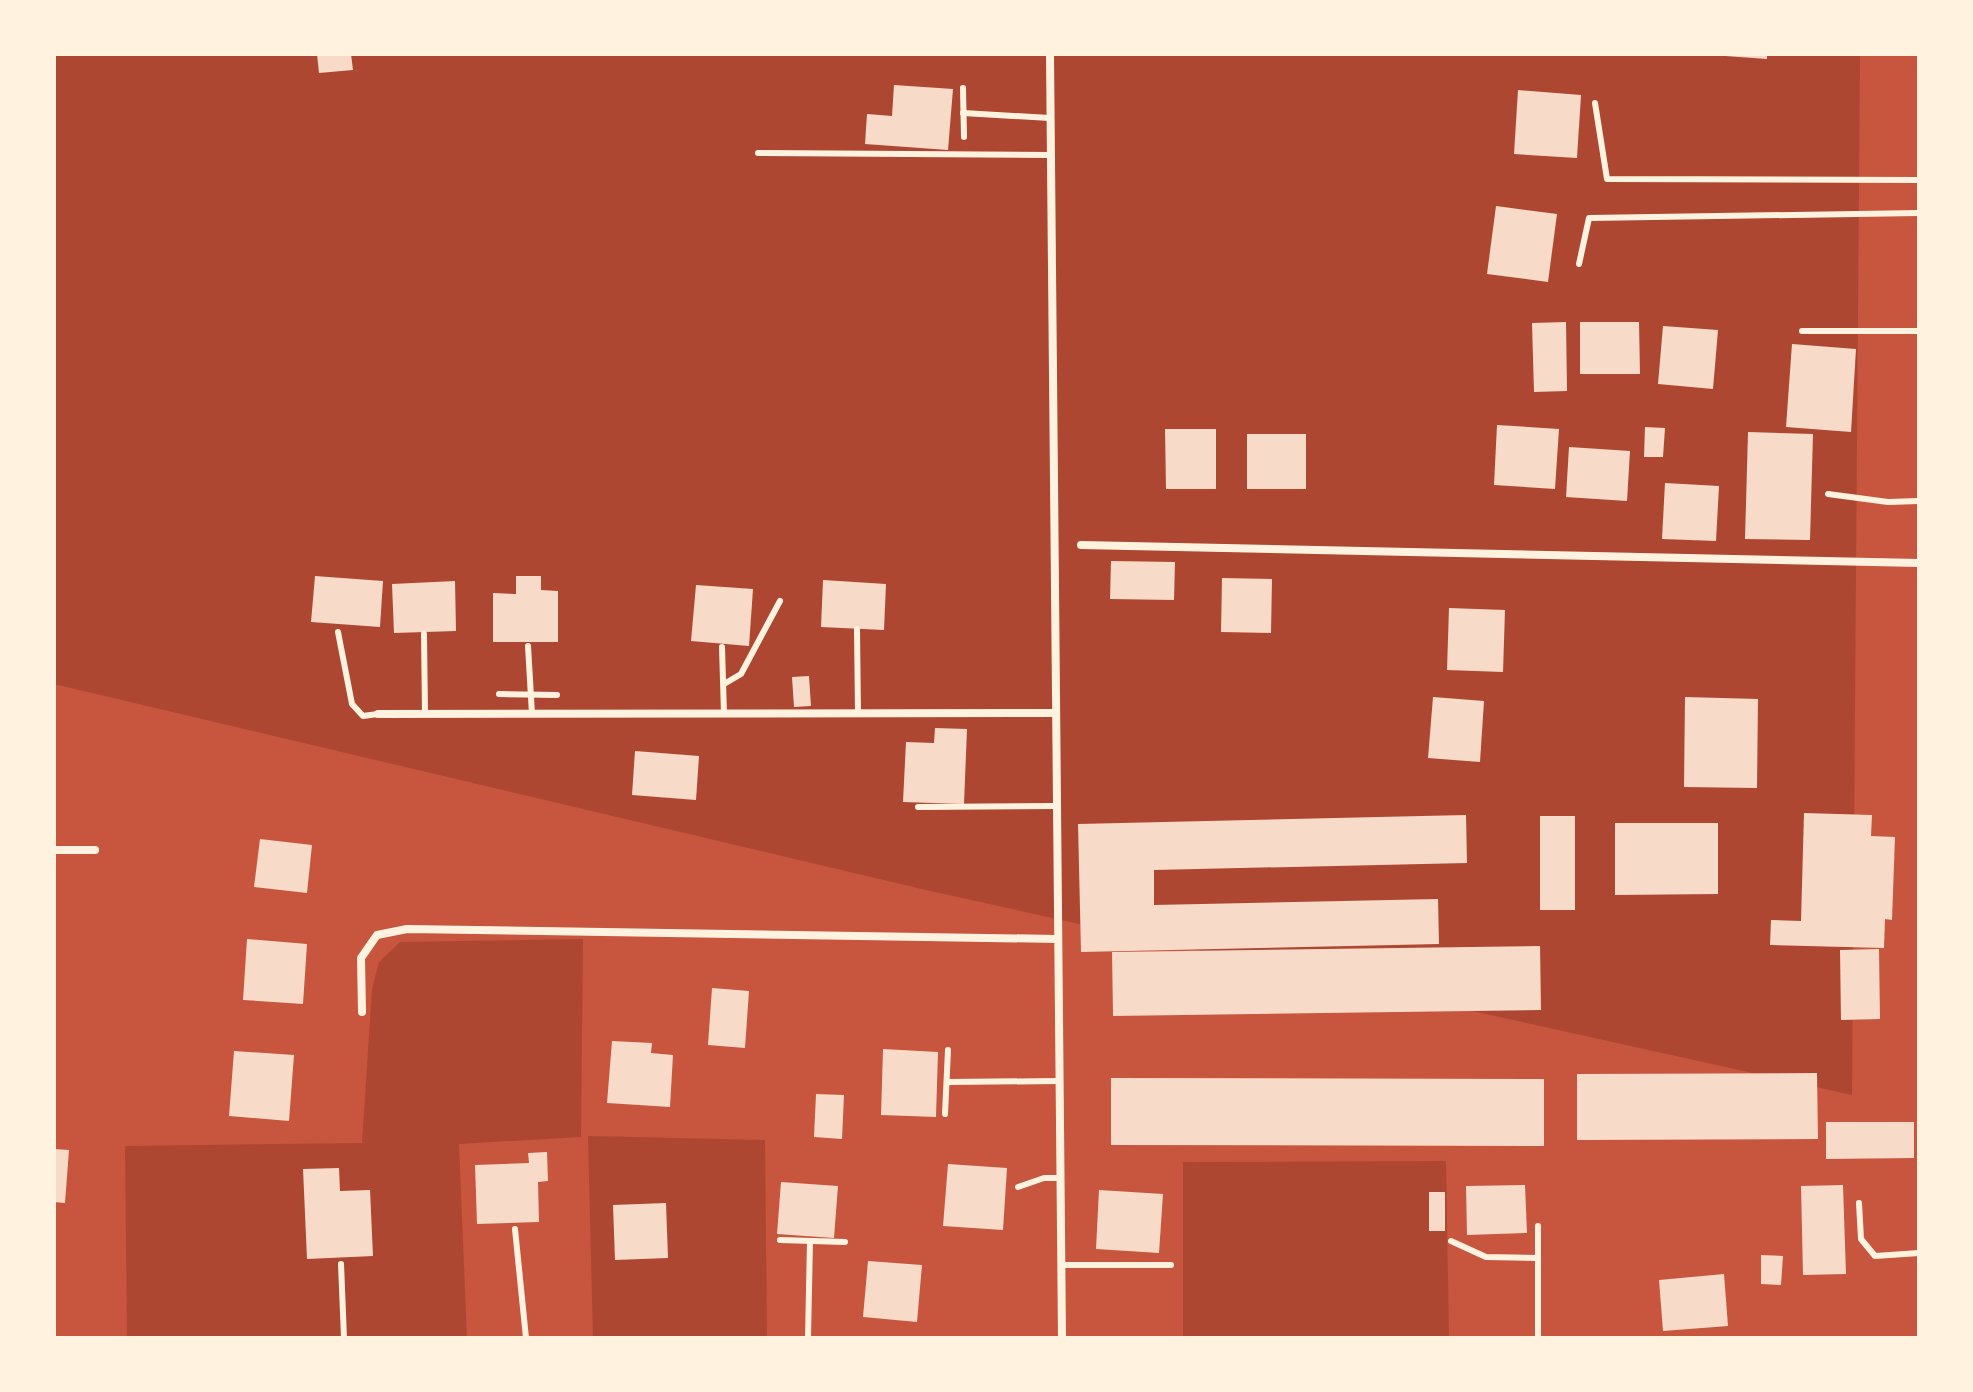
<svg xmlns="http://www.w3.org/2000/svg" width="1973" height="1392" viewBox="0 0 1973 1392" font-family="Ubuntu,sans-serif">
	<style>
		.green { fill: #ae4732 }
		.building { fill: #f7dbc8 }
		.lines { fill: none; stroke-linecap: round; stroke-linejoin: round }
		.service { stroke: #fff3e0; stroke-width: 6 }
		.minor { stroke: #fff3e0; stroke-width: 8 }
	</style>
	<rect width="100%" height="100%" fill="#c8553d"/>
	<g class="green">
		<path d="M54,54H1860L1852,1095L926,890L54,684Z"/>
		<path d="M583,939L581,1137L459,1144L467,1338H127L125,1146L362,1143L372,989L379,962L400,942Z"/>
		<path d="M588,1136L765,1140L767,1338H593Z"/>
		<path d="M1446,1161L1449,1338H1183V1162Z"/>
	</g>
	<g class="building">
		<path d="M317,54H351L353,70L319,73Z"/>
		<path d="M1698,54H1767V59Z"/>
		<path d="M894,85L953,89L948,150L865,144L867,114L892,116Z"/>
		<path d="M1518,90L1581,95L1577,158L1514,154Z"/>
		<path d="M1496,206L1557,214L1548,282L1487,274Z"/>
		<path d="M1566,322L1567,391L1534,392L1532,323Z"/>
		<path d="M1580,322H1639L1640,374H1580Z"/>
		<path d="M1663,326L1718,330L1713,389L1658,384Z"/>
		<path d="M1792,344L1856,349L1851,432L1786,427Z"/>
		<path d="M1497,425L1559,429L1555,489L1494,485Z"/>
		<path d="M1645,427L1665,428L1663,457H1644Z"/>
		<path d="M1165,429H1216V489H1166Z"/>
		<path d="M1748,432L1813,434L1810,540L1745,539Z"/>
		<rect x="1247" y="434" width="59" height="55"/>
		<path d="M1569,447L1630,451L1627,501L1566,497Z"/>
		<path d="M1665,483L1719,486L1716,541L1662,539Z"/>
		<path d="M1111,561L1175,562L1174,600L1110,599Z"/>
		<path d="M315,576L383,581L380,627L311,622Z"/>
		<path d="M516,576H541V590L558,591V642H493V593L516,594Z"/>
		<path d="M1222,578L1272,579L1271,633L1221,632Z"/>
		<path d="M823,580L886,584L884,630L821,627Z"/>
		<path d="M455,581L456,631L394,633L392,584Z"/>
		<path d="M696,585L753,589L749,646L691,641Z"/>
		<path d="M1449,608L1505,610L1503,672L1447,670Z"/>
		<path d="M809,676L811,706L794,707L792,677Z"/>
		<path d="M1433,697L1484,701L1480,762L1428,758Z"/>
		<path d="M1685,697L1758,699L1757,788L1684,787Z"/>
		<path d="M935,728L967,729L964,804L903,802L906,742L934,743Z"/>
		<path d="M635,751L699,756L696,800L632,795Z"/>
		<path d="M1804,813L1872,815L1871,836L1895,837L1892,920L1885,919L1884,948L1770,945L1771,920L1801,921Z"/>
		<path d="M1466,815L1467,863L1154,870V905L1438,899L1439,944L1081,952L1078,824Z"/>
		<rect x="1540" y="816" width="35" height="94"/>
		<path d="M1615,823H1718V894L1615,895Z"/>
		<path d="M260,839L312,845L307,893L254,887Z"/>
		<path d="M247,939L307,944L303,1004L243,1000Z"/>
		<path d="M1540,946L1541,1010L1113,1016L1112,952Z"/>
		<path d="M1879,949L1880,1019L1841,1020L1840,950Z"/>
		<path d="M712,988L749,991L745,1048L708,1045Z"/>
		<path d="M612,1041L652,1043L651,1053L673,1055L670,1107L607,1103Z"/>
		<path d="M883,1049L938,1052L936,1117L881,1115Z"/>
		<path d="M234,1051L294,1055L289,1121L229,1116Z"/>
		<path d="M1817,1073L1818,1139L1577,1140V1074Z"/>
		<path d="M1111,1078L1544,1079V1146L1111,1145Z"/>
		<path d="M816,1094L844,1095L842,1139L814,1137Z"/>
		<path d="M1826,1122H1914V1158L1826,1159Z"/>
		<path d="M54,1149L69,1150L65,1203L54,1202Z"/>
		<path d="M547,1152L548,1181L538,1182L539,1222L477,1224L475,1165L529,1163L528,1153Z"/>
		<path d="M948,1164L1007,1168L1003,1230L943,1226Z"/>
		<path d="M339,1168L340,1191L370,1190L373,1256L307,1259L303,1169Z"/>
		<path d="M781,1182L838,1186L834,1238L777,1234Z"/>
		<path d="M1525,1185L1527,1233L1467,1235L1466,1186Z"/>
		<path d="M1843,1185L1846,1274L1803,1275L1801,1186Z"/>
		<path d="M1099,1190L1163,1194L1159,1253L1096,1249Z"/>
		<rect x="1429" y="1192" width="16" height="39"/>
		<path d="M666,1203L668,1258L615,1260L613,1205Z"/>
		<path d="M1761,1255L1783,1256L1781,1285L1761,1284Z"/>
		<path d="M868,1261L922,1265L917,1322L863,1317Z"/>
		<path d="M1724,1274L1728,1326L1663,1331L1659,1280Z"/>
	</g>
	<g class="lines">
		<g class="service">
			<path d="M963,88L964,137"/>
			<path d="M1595,103L1607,179L1919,180"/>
			<path d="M963,113L1050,118"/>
			<path d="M758,153L1051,155"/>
			<path d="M1579,264L1589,218L1919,213"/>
			<path d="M1802,331H1919"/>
			<path d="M1828,494L1888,502L1919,501"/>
			<path d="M857,629L858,713"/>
			<path d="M338,632L352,704L363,716L378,714"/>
			<path d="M424,634L425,714"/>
			<path d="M528,646L532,714"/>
			<path d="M722,647L724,714"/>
			<path d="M724,684L741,674L780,601"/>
			<path d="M499,694L557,695"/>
			<path d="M918,807L1057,806"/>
			<path d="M947,1082L1060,1081"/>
			<path d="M945,1114L948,1050"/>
			<path d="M1018,1187L1044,1178H1061"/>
			<path d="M1859,1203L1861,1239L1875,1256L1919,1253"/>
			<path d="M515,1229L526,1338"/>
			<path d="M780,1240L845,1242"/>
			<path d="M1451,1241L1486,1257L1538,1258V1338"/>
			<path d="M1538,1258V1226"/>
			<path d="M341,1264L344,1338"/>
			<path d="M1061,1265H1171"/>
			<path d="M808,1338L810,1241"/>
		</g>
		<g class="minor">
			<path d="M1050,54L1062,1338"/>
			<path d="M1081,545L1919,563"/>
			<path d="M378,714L1056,713"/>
			<path d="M54,850H95"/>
			<path d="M362,1012L361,958L377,935L407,929L1058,939"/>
		</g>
	</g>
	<rect width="1973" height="1392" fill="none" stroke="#fff3e0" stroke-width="112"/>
</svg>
